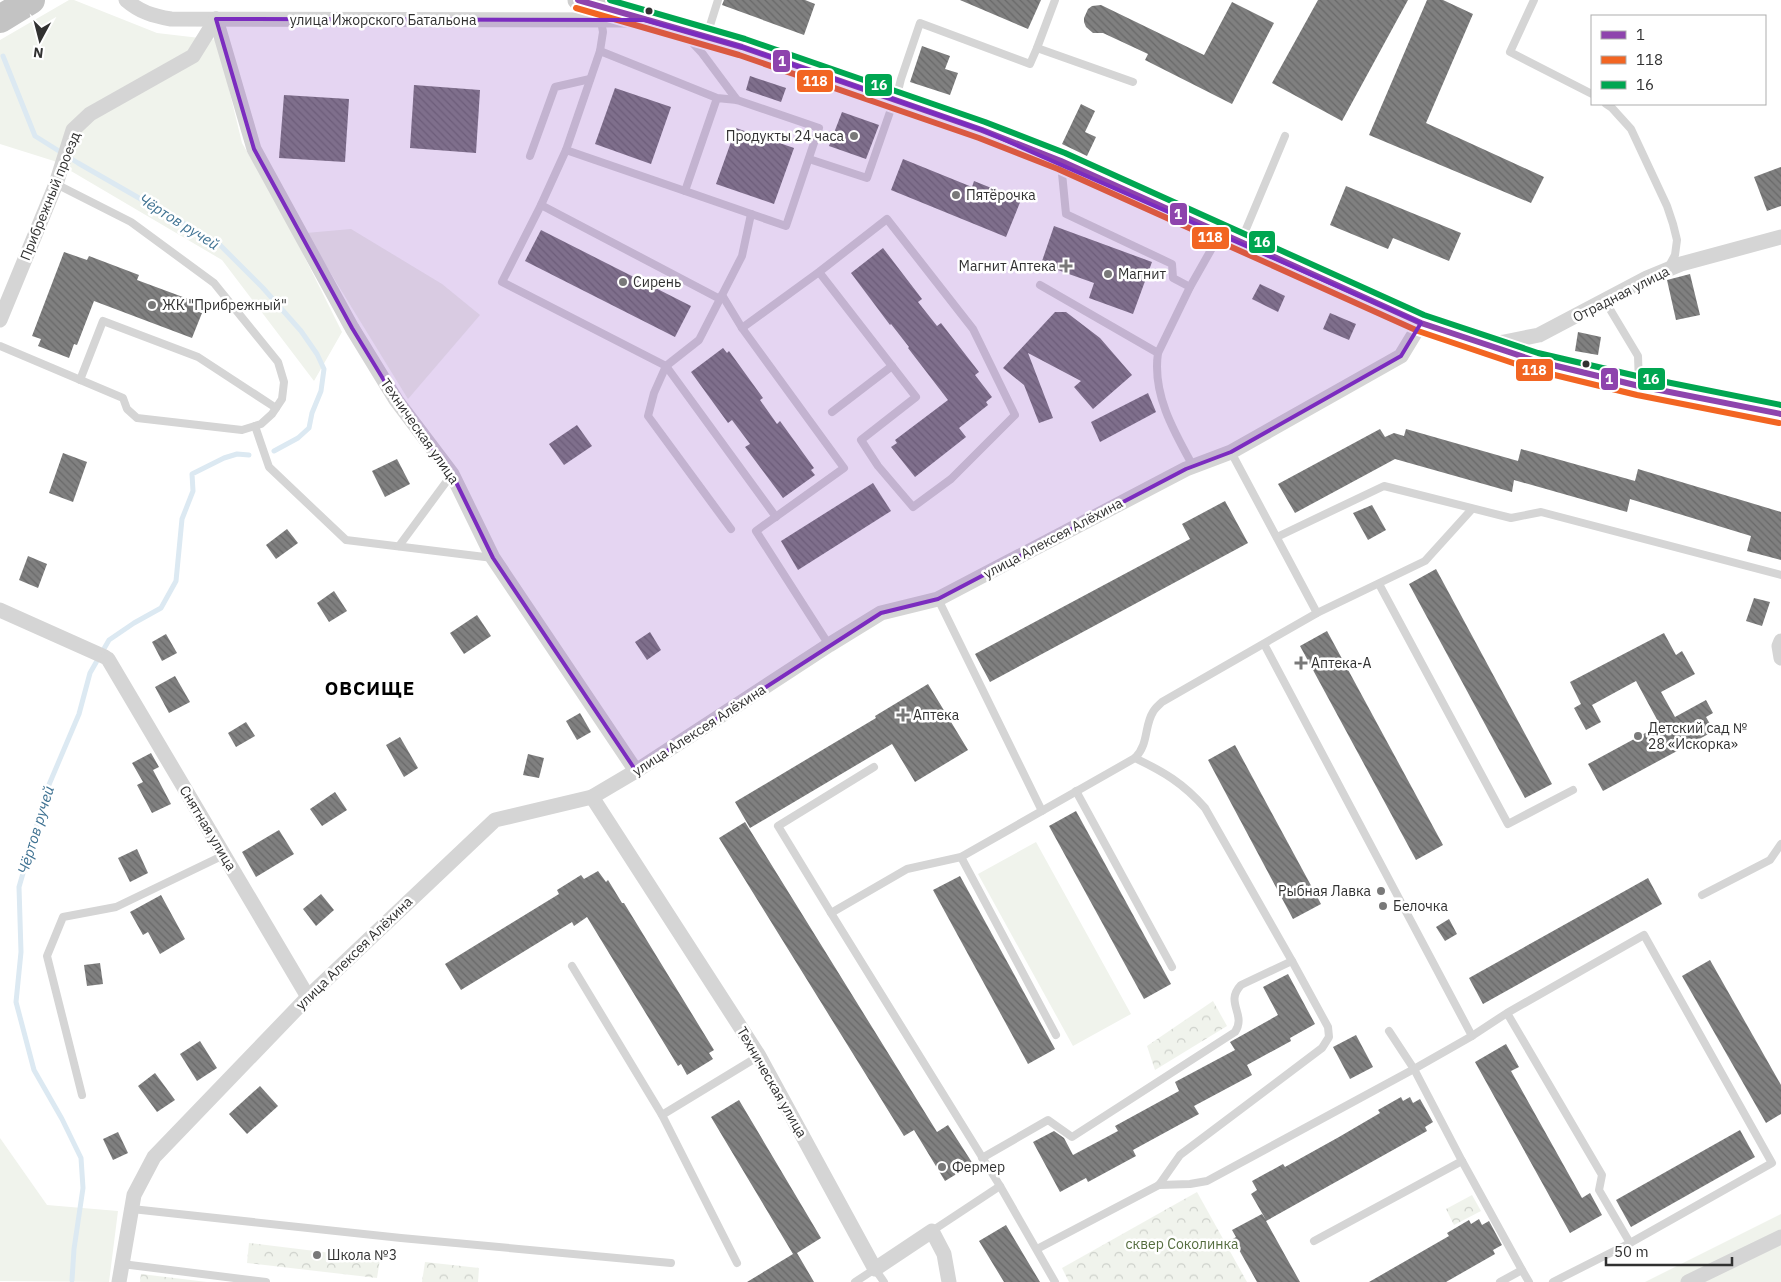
<svg xmlns="http://www.w3.org/2000/svg" width="1781" height="1282" viewBox="0 0 1781 1282" font-family="'IBM Plex Sans',sans-serif">
	<style>
		.grass { fill: #f0f3ec }
		.park { fill: url(#park-crowns) }
		.lines { fill: none; stroke-linecap: round; stroke-linejoin: round }
		.stream { stroke: #dce9f2; stroke-width: 5 }
		.building { fill: url(#building-back-hatch) }
		.lane { stroke: #d5d5d5; stroke-width: 8 }
		.street { stroke: #d5d5d5; stroke-width: 15 }
		.secondary { stroke: #cfcfcf; stroke-width: 21 }
		.highway { stroke: #c3c3c3; stroke-width: 28 }
		.bus-1-casing { stroke: #fff; stroke-width: 10 }
		.bus-2-casing { stroke: #fff; stroke-width: 10 }
		.bus-3-casing { stroke: #fff; stroke-width: 10 }
		.bus-1 { stroke: #8e44ad; stroke-width: 6 }
		.bus-2 { stroke: #f26522; stroke-width: 6 }
		.bus-3 { stroke: #00a651; stroke-width: 6 }
		.marked { fill: #7b2cbf; fill-opacity: 0.2; stroke: #7b2cbf; stroke-width: 4; stroke-linejoin: round }
		.bus-dot { fill: #313131; stroke: #fff; stroke-width: 2 }
		.poi-dot { fill: #797979; stroke: #fff; stroke-width: 2 }
		.labels { text-anchor: middle; stroke-width: 5; stroke-linejoin: round; paint-order: stroke }
		.street-label { font-size: 14px; fill: #313131; stroke: #fff }
		.poi-label { font-size: 14px; fill: #313131; stroke: #fff; text-anchor: start }
		.park-label { font-size: 14px; fill: #556d3f; stroke: #fff }
		.water-label { font-size: 15px; font-style: italic; fill: #407393; stroke: #fff }
		.district-label { font-size: 19px; font-weight: bold; letter-spacing: 1px; fill: #000; stroke: #fff }
		.line-badge { stroke: #fff; stroke-width: 2 }
		.badge-label { font-size: 14px; text-anchor: middle; font-weight: bold; fill: #fff }
	</style>
	<defs>
		<pattern id="park-crowns" width="20" height="18" patternUnits="userSpaceOnUse" patternTransform="scale(1.25)"><rect width="20" height="18" fill="#f0f3ec"/><path d="M2 6a3 3 0 1 1 6 0M12 15a3 3 0 1 1 6 0" fill="none" stroke="#ced1cb"/></pattern>
		<pattern id="building-back-hatch" width="6" height="6" patternUnits="userSpaceOnUse" patternTransform="scale(1.25)"><rect width="6" height="6" fill="#808080"/><path d="M-1 5l2 2M0 0l6 6M5-1l2 2" fill="none" stroke="#696969"/></pattern>
	</defs>
	<rect width="100%" height="100%" fill="#fff"/>
	<g class="grass">
		<path d="M69,0H74L157,33L217,40L242,143L280,208L342,332L314,381L222,260L54,161L0,144V40Z"/>
		<path d="M351,229L442,284L480,315L408,399L306,233Z"/>
		<path d="M1036,842L1131,1014L1073,1046L978,874Z"/>
		<path d="M0,1138L47,1205L118,1211L109,1282L0,1281Z"/>
		<path d="M1781,1214V1282H1645Z"/>
	</g>
	<g class="park">
		<path d="M1213,1001L1227,1026L1155,1070L1147,1046Z"/>
		<path d="M1197,1192L1247,1282H1069L1062,1268Z"/>
		<path d="M1472,1195L1481,1211L1454,1225L1446,1209Z"/>
		<path d="M249,1243L380,1259L377,1278L247,1263Z"/>
		<path d="M425,1262L479,1268L478,1282H422Z"/>
		<path d="M141,1274L207,1282H140Z"/>
	</g>
	<g class="lines">
		<g class="stream">
			<path d="M3,56L35,136L78,163L219,244L263,288L301,331L317,354L324,369L321,391L312,413L309,428L298,438L274,451"/>
			<path d="M72,1280L74,1249L83,1188L81,1158L62,1119L34,1070L16,1002L21,952L19,887L48,787L79,714L90,673L109,640L134,623L161,608L176,581L182,519L193,491L192,474L224,458L237,454L249,455"/>
		</g>
	</g>
	<g class="building">
		<path d="M724,0H805L815,4L804,35L722,5Z"/>
		<path d="M960,0H1041L1028,29Z"/>
		<path d="M1318,0H1408L1342,121L1272,83Z"/>
		<path d="M1427,0H1443L1473,14L1426,123L1544,177L1531,203L1369,135Z"/>
		<path d="M1232,2L1274,23L1232,104L1145,60L1148,54L1103,33H1093L1086,27L1084,22V18L1088,9L1092,6L1101,5L1204,55Z"/>
		<path d="M922,46L950,56L945,69L958,73L950,95L910,82Z"/>
		<path d="M750,76L786,88L781,102L746,90Z"/>
		<path d="M414,85L480,90L476,153L410,148Z"/>
		<path d="M615,88L671,107L651,164L595,144Z"/>
		<path d="M284,95L349,99L345,162L279,158Z"/>
		<path d="M1081,104L1095,111L1085,132L1096,137L1087,156L1062,144Z"/>
		<path d="M842,112L879,125L866,159L829,146Z"/>
		<path d="M736,128L794,148L774,204L716,184Z"/>
		<path d="M903,159L972,187L974,181L1021,200L1006,237L891,190Z"/>
		<path d="M1781,167V206L1767,211L1754,177Z"/>
		<path d="M1346,186L1461,233L1449,261L1393,238L1388,249L1330,225Z"/>
		<path d="M1054,226L1152,262L1133,314L1089,298L1094,283L1041,264Z"/>
		<path d="M541,230L691,306L675,337L525,261Z"/>
		<path d="M883,248L922,299L918,302L937,326L941,323L979,372L975,375L992,397L986,402L988,405L959,428L966,437L915,477L891,447L897,443L895,440L948,400L908,348L909,347L891,324L890,325L851,273Z"/>
		<path d="M64,252L87,260L89,256L139,275L137,280L199,303L196,311L202,313L192,338L94,301L77,345L74,344L69,358L38,346L41,339L32,336Z"/>
		<path d="M1690,274L1700,315L1676,320L1667,280Z"/>
		<path d="M1260,284L1285,296L1278,312L1252,299Z"/>
		<path d="M1055,312H1066L1100,338L1132,375L1093,409L1074,387L1081,381L1028,353L1053,418L1039,423L1024,385L1003,368Z"/>
		<path d="M1330,313L1356,324L1349,340L1323,329Z"/>
		<path d="M1578,332L1601,337L1598,355L1575,351Z"/>
		<path d="M723,348L727,353L729,351L763,398L760,400L777,424L780,421L814,468L811,470L815,475L783,498L745,447L750,444L732,420L728,423L691,372Z"/>
		<path d="M1148,393L1156,412L1100,442L1091,422Z"/>
		<path d="M577,425L592,446L564,465L549,444Z"/>
		<path d="M1380,429L1385,437L1394,433L1404,436L1406,429L1518,461L1521,449L1635,481L1638,469L1781,512V560L1747,551L1751,536L1630,499L1627,512L1514,480L1512,492L1395,459L1295,513L1278,484Z"/>
		<path d="M63,453L87,462L73,502L49,493Z"/>
		<path d="M397,459L410,484L385,497L372,471Z"/>
		<path d="M873,483L891,511L798,570L781,541Z"/>
		<path d="M1225,501L1248,543L990,682L975,654L1190,539L1182,524Z"/>
		<path d="M1372,505L1386,530L1368,540L1353,513Z"/>
		<path d="M287,529L298,543L276,559L266,545Z"/>
		<path d="M28,556L47,564L38,588L19,580Z"/>
		<path d="M1436,569L1552,784L1525,798L1409,584Z"/>
		<path d="M334,591L347,611L329,622L317,603Z"/>
		<path d="M1754,598L1770,602L1762,626L1746,621Z"/>
		<path d="M477,615L491,636L464,654L450,633Z"/>
		<path d="M1327,631L1443,845L1416,860L1300,646Z"/>
		<path d="M650,632L661,650L647,660L635,642Z"/>
		<path d="M1664,633L1676,655L1682,651L1695,674L1661,692L1675,717L1706,700L1713,713L1706,717L1714,731L1603,791L1588,764L1660,725L1636,681L1592,705L1601,722L1586,730L1574,708L1581,704L1570,682Z"/>
		<path d="M166,634L177,653L162,661L152,642Z"/>
		<path d="M175,676L190,702L169,713L155,687Z"/>
		<path d="M928,684L968,750L915,782L892,744L750,828L735,802L876,718L875,716Z"/>
		<path d="M580,713L591,732L577,740L566,721Z"/>
		<path d="M246,722L255,736L236,747L228,733Z"/>
		<path d="M400,737L418,768L404,777L386,745Z"/>
		<path d="M1235,745L1321,904L1293,919L1208,760Z"/>
		<path d="M151,753L159,767L153,770L171,804L152,813L137,785L143,782L132,763Z"/>
		<path d="M528,754L544,758L539,778L523,775Z"/>
		<path d="M335,792L347,810L322,826L310,809Z"/>
		<path d="M1076,811L1171,984L1144,999L1049,826Z"/>
		<path d="M745,822L937,1132L948,1125L973,1164L945,1181L914,1130L904,1136L719,838Z"/>
		<path d="M279,830L294,854L256,877L242,852Z"/>
		<path d="M137,849L148,873L130,882L118,858Z"/>
		<path d="M598,871L606,882L608,880L622,903H624L714,1050L709,1053L713,1059L687,1075L681,1064L678,1066L587,917L574,926L572,922L461,990L445,964L559,894L557,890L581,875L584,879Z"/>
		<path d="M960,876L1055,1049L1028,1064L933,890Z"/>
		<path d="M1648,878L1662,904L1483,1004L1469,978Z"/>
		<path d="M321,894L334,910L316,926L303,909Z"/>
		<path d="M161,895L185,939L160,954L148,932L143,935L130,912Z"/>
		<path d="M1449,919L1457,934L1445,941L1436,927Z"/>
		<path d="M1710,960L1781,1085V1114L1766,1123L1682,976Z"/>
		<path d="M100,963L103,984L87,986L84,965Z"/>
		<path d="M1288,974L1315,1024L1290,1038L1291,1041L1247,1065L1252,1075L1194,1106L1199,1114L1133,1150L1136,1156L1088,1182L1086,1178L1060,1192L1033,1142L1054,1131L1064,1138L1073,1155L1118,1131L1115,1126L1179,1091L1175,1082L1235,1050L1230,1042L1278,1015L1263,987Z"/>
		<path d="M1356,1035L1373,1067L1350,1079L1333,1047Z"/>
		<path d="M200,1041L217,1068L197,1081L180,1054Z"/>
		<path d="M1506,1044L1519,1067L1511,1071L1582,1198L1590,1193L1602,1215L1570,1233L1475,1062Z"/>
		<path d="M155,1073L175,1100L157,1112L138,1086Z"/>
		<path d="M260,1086L278,1106L247,1134L229,1114Z"/>
		<path d="M1401,1097L1403,1101L1410,1097L1413,1103L1420,1099L1433,1122L1425,1127L1427,1131L1266,1221L1300,1282H1257L1233,1239L1236,1237L1232,1230L1262,1214L1266,1220L1251,1194L1257,1190L1252,1181L1283,1164L1285,1167L1339,1137L1380,1113L1378,1110Z"/>
		<path d="M739,1100L821,1238L797,1253L814,1282H747L793,1254L711,1117Z"/>
		<path d="M1740,1130L1755,1157L1631,1227L1616,1200Z"/>
		<path d="M118,1132L128,1153L113,1160L103,1139Z"/>
		<path d="M1479,1219L1482,1225L1489,1221L1502,1245L1493,1250L1495,1254L1446,1282H1369L1449,1236L1447,1233L1469,1220L1471,1224Z"/>
		<path d="M1006,1225L1025,1257L1040,1282H1004L979,1241Z"/>
	</g>
	<g class="lines">
		<g class="lane">
			<path d="M1534,0L1510,52L1592,94"/>
			<path d="M601,20L603,32L600,51L566,150L685,191"/>
			<path d="M707,35L718,0"/>
			<path d="M687,37L702,53L737,100"/>
			<path d="M1037,48L1055,0"/>
			<path d="M600,51L717,98L737,100L819,128L786,226L685,191L717,98"/>
			<path d="M1606,104L1612,108L1631,129L1667,206L1673,224L1677,240L1675,255L1668,268"/>
			<path d="M566,150L541,205L502,282L666,366L776,517"/>
			<path d="M530,156L555,87L590,79"/>
			<path d="M809,159L867,178L891,109L896,99L901,79L920,23L1030,64L1037,48L1133,82"/>
			<path d="M1061,163L1066,214L1172,264L1173,278L1190,287"/>
			<path d="M541,205L720,299"/>
			<path d="M1241,241L1285,136"/>
			<path d="M1040,285L1158,353"/>
			<path d="M722,295L742,328L844,468L756,531L829,645"/>
			<path d="M1605,301L1638,356L1639,384"/>
			<path d="M742,328L819,272L887,219L973,329L1015,415L951,479L913,507L878,466L861,440L916,397L819,272"/>
			<path d="M0,346L123,398L127,409L137,418L242,430L261,424L272,414L282,399L284,382L278,362L214,283L131,222L56,184"/>
			<path d="M80,380L103,321L198,357L276,408"/>
			<path d="M832,412L892,366"/>
			<path d="M255,426L269,467L346,540L493,558"/>
			<path d="M1231,452L1317,613"/>
			<path d="M1193,466C1174,432 1152,394 1158,353L1190,287L1220,234"/>
			<path d="M731,529L648,416L654,393L666,366L699,340L742,256L751,214"/>
			<path d="M1277,537L1384,486L1511,518L1541,512L1781,575"/>
			<path d="M399,546L452,474"/>
			<path d="M1379,584L1508,824L1573,790"/>
			<path d="M938,599L1042,811"/>
			<path d="M1264,644L1472,1036"/>
			<path d="M1135,758C1164,772 1183,783 1205,808L1292,961"/>
			<path d="M1076,791L1172,967"/>
			<path d="M961,857L1056,1035"/>
			<path d="M1702,895L1770,860L1781,844"/>
			<path d="M831,913L778,826L874,767"/>
			<path d="M572,966L662,1115L737,1263"/>
			<path d="M1389,1031L1414,1069L1472,1036L1507,1013L1602,1175L1599,1190L1630,1243L1772,1163L1644,935L1507,1013"/>
			<path d="M82,1095L47,956L63,917L116,907L224,855"/>
			<path d="M662,1115L759,1056"/>
			<path d="M982,1158L1048,1120L1072,1137L1235,1032C1247,1014 1224,1003 1241,985L1292,961L1328,1027L1329,1037L1322,1048L1180,1155L1159,1185L1037,1249"/>
			<path d="M1462,1161L1522,1270L1500,1282"/>
			<path d="M1159,1185L1190,1184L1207,1181L1414,1069L1462,1161L1314,1241"/>
			<path d="M132,1209L401,1238L671,1263"/>
			<path d="M932,1231L1000,1186"/>
			<path d="M122,1264L266,1282"/>
			<path d="M1522,1270L1529,1282"/>
			<path d="M855,1282L875,1269L884,1282"/>
			<path d="M1055,1282L1000,1186L831,913L907,869L961,857L1135,758C1149,744 1144,726 1153,712C1155,708 1159,705 1162,702L1317,613L1425,561L1472,509"/>
			<path d="M1553,1282L1630,1243"/>
		</g>
		<g class="street">
			<path d="M126,0C140,12 153,16 171,19L631,20"/>
			<path d="M216,19L254,149L352,328L396,400L452,474L493,558L636,771"/>
			<path d="M0,320L56,184L73,130L90,114L193,56L216,19"/>
			<path d="M1491,346L1504,342L1539,335L1647,278L1681,264L1781,237"/>
			<path d="M0,610L105,657"/>
			<path d="M1781,641L1779,646L1781,658"/>
			<path d="M108,659L308,997"/>
			<path d="M592,797L759,1056L875,1269L932,1231L944,1254L949,1282"/>
			<path d="M119,1282L134,1195L154,1157L308,997L495,820L592,797L636,771L829,645L881,613L938,599L1186,469L1231,452L1401,356L1421,323"/>
			<path d="M1688,1282L1781,1237"/>
		</g>
		<path class="secondary" d="M578,0L742,47L896,99L982,130L1061,161L1421,323L1536,361L1639,386L1781,414"/>
		<path class="highway" d="M0,19L31,0"/>
		<g class="bus-1-casing">
			<path id="bus-1" d="M578,0L742,47L982,130L1061,161L1421,323L1536,361L1639,386L1781,414"/>
		</g>
		<g class="bus-2-casing">
			<path id="bus-2" d="M576,8L739,55L979,138L1058,169L1418,331L1534,370L1637,395L1779,423"/>
		</g>
		<g class="bus-3-casing">
			<path id="bus-3" d="M610,0L745,39L985,122L1065,153L1424,315L1538,353L1641,377L1781,405"/>
		</g>
		<use href="#bus-1" class="bus-1"/>
		<use href="#bus-2" class="bus-2"/>
		<use href="#bus-3" class="bus-3"/>
	</g>
	<path class="marked" d="M216,19L645,20L742,47L982,130L1421,323L1401,356L1231,452L1186,469L938,599L881,613L636,771L493,558L452,474L396,400L352,328L254,149Z"/>
	<g class="bus-dot">
		<circle cx="649" cy="11" r="4.5"/>
		<circle cx="1586" cy="364" r="4.5"/>
	</g>
	<g class="poi-dot">
		<circle cx="854" cy="136" r="5"/>
		<circle cx="956" cy="195" r="5"/>
		<path d="M1063.5 258.5h5v5h5v5h-5v5h-5v-5h-5v-5h5z"/>
		<circle cx="1108" cy="274" r="5"/>
		<circle cx="623" cy="282" r="5"/>
		<circle cx="152" cy="305" r="5"/>
		<path d="M1298.5 655.5h5v5h5v5h-5v5h-5v-5h-5v-5h5z"/>
		<path d="M900.5 707.5h5v5h5v5h-5v5h-5v-5h-5v-5h5z"/>
		<circle cx="1638" cy="736" r="5"/>
		<circle cx="1381" cy="891" r="5"/>
		<circle cx="1383" cy="906" r="5"/>
		<circle cx="942" cy="1167" r="5"/>
		<circle cx="317" cy="1255" r="5"/>
	</g>
	<g class="labels">
		<g class="street-label">
			<text x="383" y="25">улица Ижорского Батальона</text>
			<text transform="translate(50 196) rotate(-68)" y="5">Прибрежный проезд</text>
			<text transform="translate(1621 294) rotate(-27)" y="5">Отрадная улица</text>
			<text transform="translate(420 431) rotate(55)" y="5">Техническая улица</text>
			<text transform="translate(1053 538) rotate(-28)" y="5">улица Алексея Алёхина</text>
			<text transform="translate(699 730) rotate(-33)" y="5">улица Алексея Алёхина</text>
			<text transform="translate(208 828) rotate(59)" y="5">Снятная улица</text>
			<text transform="translate(354 953) rotate(-44)" y="5">улица Алексея Алёхина</text>
			<text transform="translate(772 1082) rotate(60)" y="5">Техническая улица</text>
		</g>
		<g class="poi-label">
			<text x="844" y="141" text-anchor="end">Продукты 24 часа</text>
			<text x="966" y="200">Пятёрочка</text>
			<text x="1056" y="271" text-anchor="end">Магнит Аптека</text>
			<text x="1118" y="279">Магнит</text>
			<text x="633" y="287">Сирень</text>
			<text x="162" y="310">ЖК "Прибрежный"</text>
			<text x="1311" y="668">Аптека-А</text>
			<text x="913" y="720">Аптека</text>
			<text x="1648" y="733">Детский сад №<tspan x="1648" dy="16">28 «Искорка»</tspan></text>
			<text x="1371" y="896" text-anchor="end">Рыбная Лавка</text>
			<text x="1393" y="911">Белочка</text>
			<text x="952" y="1172">Фермер</text>
			<text x="327" y="1260">Школа №3</text>
		</g>
		<g class="park-label">
			<text x="1182" y="1249">сквер Соколинка</text>
		</g>
		<g class="water-label">
			<text transform="translate(179 222) rotate(32)" y="5">Чёртов ручей</text>
			<text transform="translate(36 830) rotate(-73)" y="5">Чёртов ручей</text>
		</g>
		<g class="district-label">
			<text x="370" y="695">ОВСИЩЕ</text>
		</g>
	</g>
	<g class="line-badge">
		<rect x="772" y="49" width="19" height="24" rx="5" fill="#8e44ad"/>
		<rect x="796" y="69" width="38" height="24" rx="5" fill="#f26522"/>
		<rect x="864" y="73" width="29" height="24" rx="5" fill="#00a651"/>
		<rect x="1169" y="202" width="19" height="24" rx="5" fill="#8e44ad"/>
		<rect x="1191" y="226" width="39" height="24" rx="5" fill="#f26522"/>
		<rect x="1248" y="230" width="28" height="24" rx="5" fill="#00a651"/>
		<rect x="1515" y="358" width="39" height="24" rx="5" fill="#f26522"/>
		<rect x="1600" y="367" width="19" height="24" rx="5" fill="#8e44ad"/>
		<rect x="1637" y="367" width="29" height="24" rx="5" fill="#00a651"/>
	</g>
	<g class="badge-label">
		<text x="782" y="66">1</text>
		<text x="815" y="86">118</text>
		<text x="879" y="90">16</text>
		<text x="1178" y="219">1</text>
		<text x="1210" y="242">118</text>
		<text x="1262" y="247">16</text>
		<text x="1534" y="375">118</text>
		<text x="1609" y="384">1</text>
		<text x="1651" y="384">16</text>
	</g>
	<rect x="1591" y="15" width="175" height="90" fill="#ffffff" stroke="#adadad"/>
	<rect x="1601" y="31" width="25" height="8" fill="#8e44ad" stroke="#adadad"/>
	<text x="1636" y="40" font-size="15" fill="#313131">1</text>
	<rect x="1601" y="56" width="25" height="8" fill="#f26522" stroke="#adadad"/>
	<text x="1636" y="65" font-size="15" fill="#313131">118</text>
	<rect x="1601" y="81" width="25" height="8" fill="#00a651" stroke="#adadad"/>
	<text x="1636" y="90" font-size="15" fill="#313131">16</text>
	<g transform="translate(40 40) rotate(187)" stroke="#ffffff" stroke-width="4" paint-order="stroke">
	<path d="M0-4L9 19L0 12L-9 19Z" fill="#313131"/>
	<text y="-8" font-size="14" font-weight="bold" text-anchor="middle" fill="#313131">N</text>
	</g>
	<path d="M1606 1257v8h126v-8" fill="none" stroke="#313131" stroke-width="2.5"/>
	<text x="1614" y="1257" font-size="15" fill="#313131" stroke="#ffffff" stroke-width="4" paint-order="stroke">50 m</text>
</svg>
